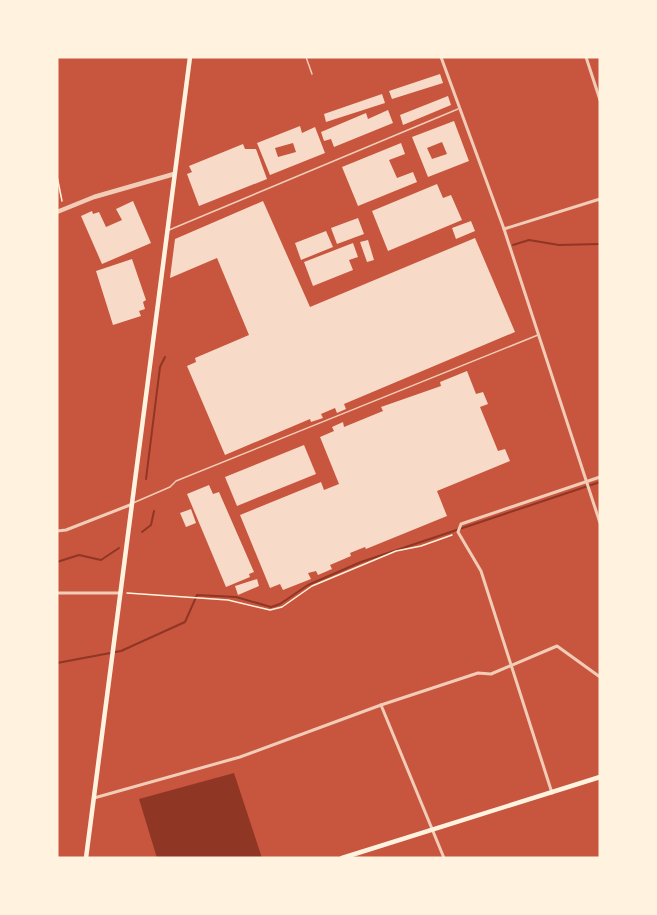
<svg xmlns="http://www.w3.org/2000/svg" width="657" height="915" viewBox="0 0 657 915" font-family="'Alegreya Sans',sans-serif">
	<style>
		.water { fill: #8f3625 }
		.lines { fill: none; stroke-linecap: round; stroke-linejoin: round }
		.stream { stroke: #8f3625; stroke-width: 2 }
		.building { fill: #f7dbc8; fill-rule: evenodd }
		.path { stroke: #fff3e0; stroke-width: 1.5 }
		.service { stroke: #f1ccb7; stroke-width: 1.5 }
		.minor { stroke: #f1ccb7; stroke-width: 3 }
		.tertiary { stroke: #f1ccb7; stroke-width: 4.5 }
		.secondary { stroke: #fff3e0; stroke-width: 4.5 }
	</style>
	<rect width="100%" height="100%" fill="#c8553d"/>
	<path class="water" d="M234,773L262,858H157L139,799Z"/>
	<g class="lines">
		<g class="stream">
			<path d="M513,245L529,240L559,245L600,244"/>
			<path d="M146,479L160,367L165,357"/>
			<path d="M142,532L151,525L154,511"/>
			<path d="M57,562L79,555L101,560L119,548"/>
			<path d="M57,663L121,651L185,622L197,595L236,597L271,607L280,604L308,585L361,562L600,482"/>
		</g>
	</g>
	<g class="building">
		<path d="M440,74L443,83L392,99L389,91Z"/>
		<path d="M382,94L385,103L326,122L324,114Z"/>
		<path d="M448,96L451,105L403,125L400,115Z"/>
		<path d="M388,110L393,123L334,147L331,139L324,141L321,132L366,113L368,119Z"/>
		<path d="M454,121L469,161L428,177L412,137ZM442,142L447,154L432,159L427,148Z"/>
		<path d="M300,126L302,133L315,127L325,153L270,175L257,143ZM293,143L296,152L278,157L275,148Z"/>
		<path d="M401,143L405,154L389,160L397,178L413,172L417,182L358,206L342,167Z"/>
		<path d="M243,144L245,149H256L267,179L199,206L187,174L192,172L189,166Z"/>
		<path d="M437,184L443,198L451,195L462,220L388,251L372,211Z"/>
		<path d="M133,201L151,243L102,264L81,216L92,211L93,214L99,212L106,227L122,220L116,209Z"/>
		<path d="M263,201L310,307L475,238L515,332L344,404L346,409L337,413L335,408L321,414L323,418L311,422L310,419L225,455L187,366L196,362L195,358L249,335L217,258L170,278L175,239Z"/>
		<path d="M358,218L364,234L337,244L331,228Z"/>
		<path d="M471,221L475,231L456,239L452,228Z"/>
		<path d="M326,231L333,247L301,260L295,243Z"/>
		<path d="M368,240L374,260L367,262L360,242Z"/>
		<path d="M353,243L358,257L349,260L353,270L313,286L304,262Z"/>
		<path d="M132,259L146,300L143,302L145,309L139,311L141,316L113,325L96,271Z"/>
		<path d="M467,371L476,394L483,392L488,404L480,407L498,451L505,449L510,461L437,491L447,516L366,549L365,547L350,553L351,556L330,565L332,569L318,575L316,571L308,573L311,579L283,590L280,584L270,588L240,515L321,482L324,490L339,484L320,437L334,431L332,427L343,422L344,427L383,411L381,407L441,386L440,382Z"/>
		<path d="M304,445L316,474L237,506L225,477Z"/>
		<path d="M209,485L213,494L219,492L254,572L249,574L250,577L226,587L187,494Z"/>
		<path d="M191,509L196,523L186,527L180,513Z"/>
		<path d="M257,579L259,586L238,595L235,586Z"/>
	</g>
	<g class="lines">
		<g class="path">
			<path d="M57,176L62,201"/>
			<path d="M127,593L228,600L270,610L282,607L312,586L396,551L421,546L452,535"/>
		</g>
		<g class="service">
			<path d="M306,57L312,74"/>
			<path d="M169,230L458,109"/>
			<path d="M133,503L170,487L176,481L538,335"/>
		</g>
		<g class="minor">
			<path d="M441,57L504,229L600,523"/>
			<path d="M586,57L600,100"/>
			<path d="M504,229L600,199"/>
			<path d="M57,531L66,530L130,505"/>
			<path d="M57,593H120"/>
			<path d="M381,705L444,858"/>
			<path d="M552,793L481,571L458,532L461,524L600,477"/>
			<path d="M94,798L240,757L381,705L478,673L491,674L557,646L600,677"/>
		</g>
		<path class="tertiary" d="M57,212L94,197L174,174"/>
		<g class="secondary">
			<path d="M86,858L190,57"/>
			<path d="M342,858L600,777"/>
		</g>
	</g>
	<rect width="657" height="915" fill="none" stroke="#fff3e0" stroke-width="117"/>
</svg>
